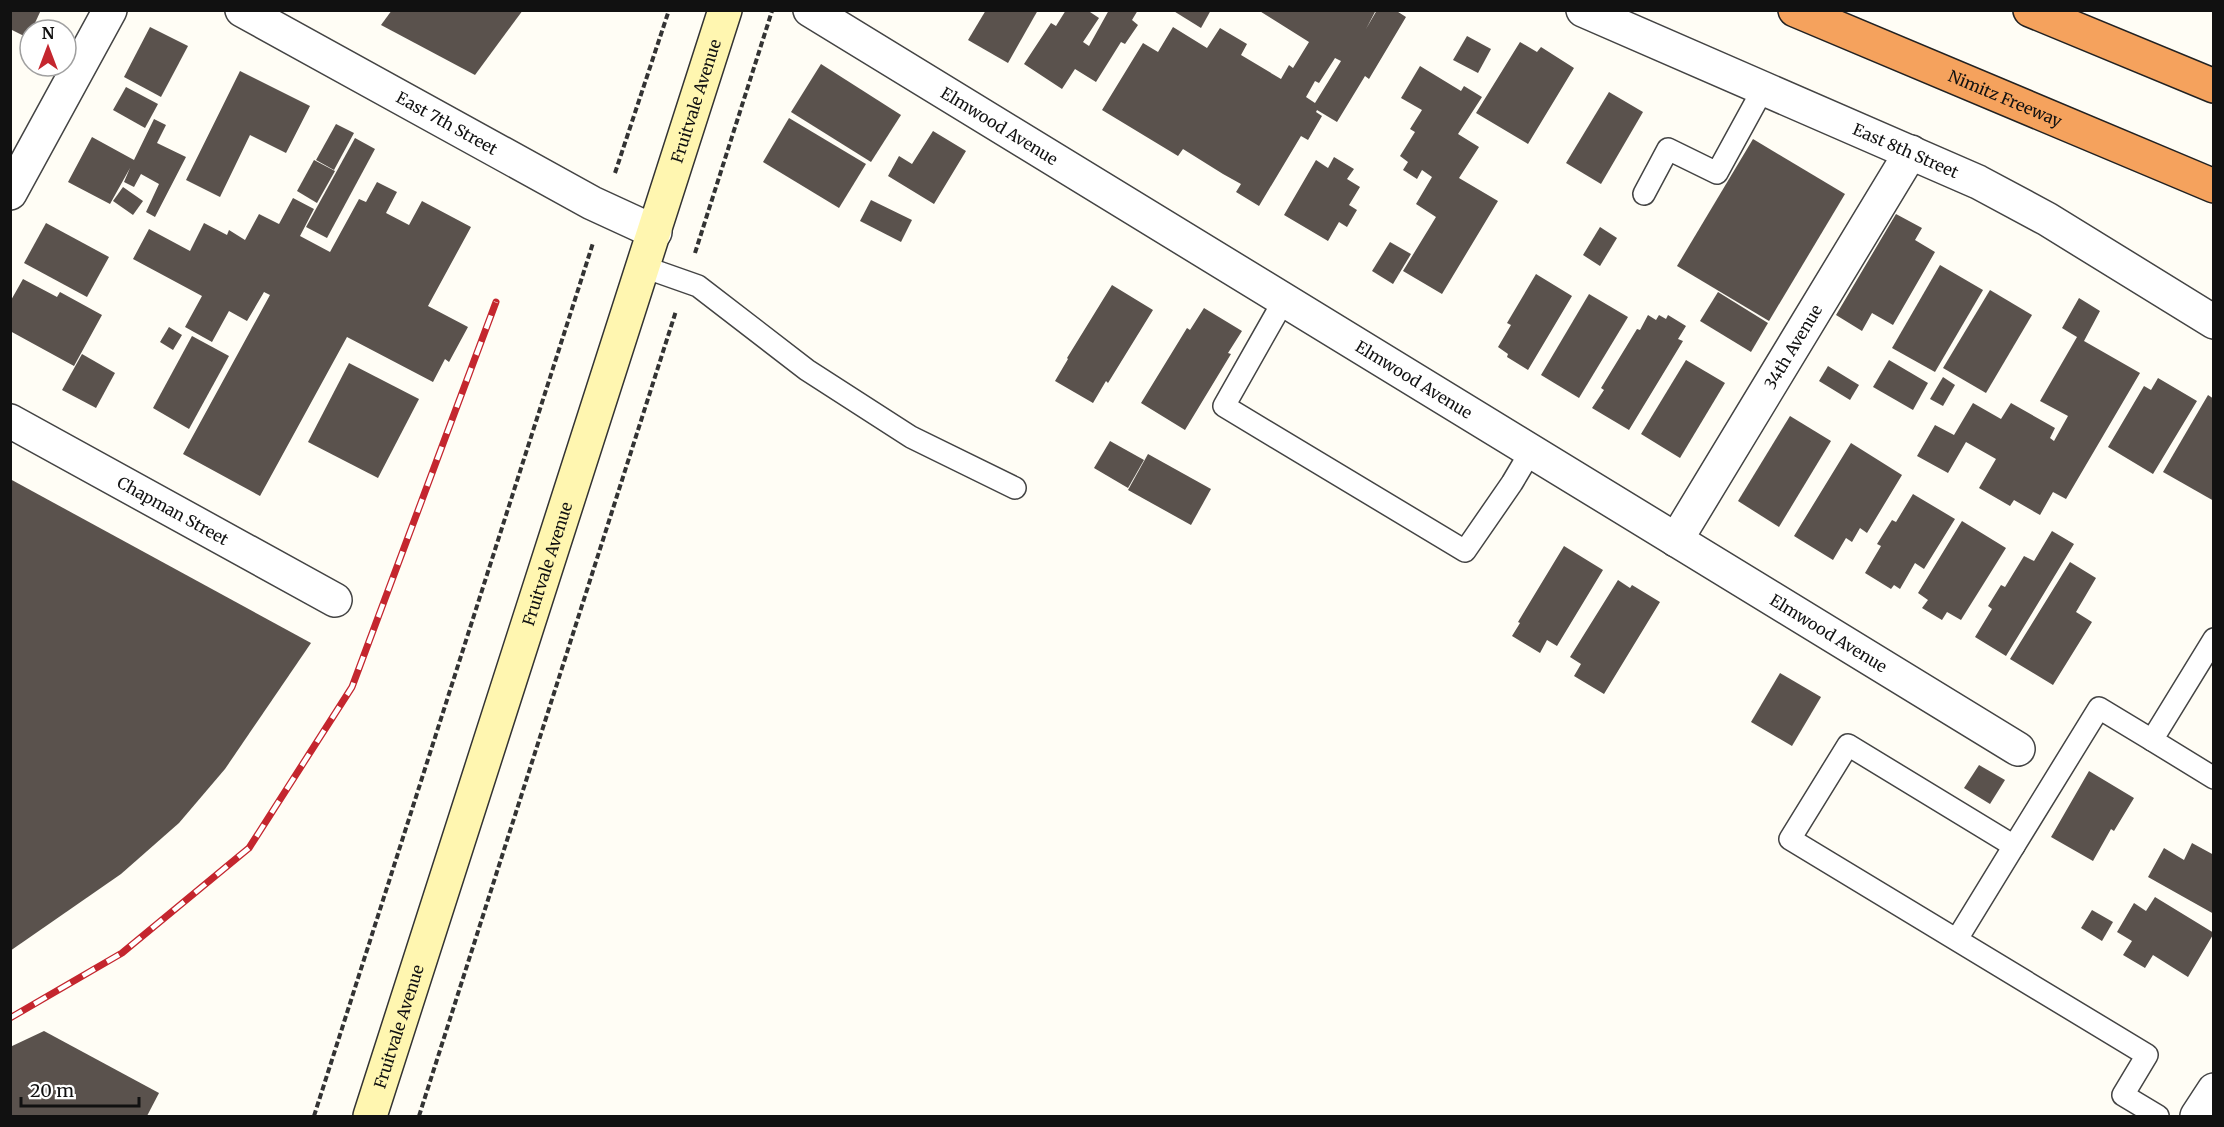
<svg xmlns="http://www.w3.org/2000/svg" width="2224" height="1127" viewBox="0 0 2224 1127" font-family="Merriweather,serif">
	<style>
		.building { fill: #5a524d; fill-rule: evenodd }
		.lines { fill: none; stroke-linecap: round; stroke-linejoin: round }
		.service-casing { stroke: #444; stroke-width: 24 }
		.minor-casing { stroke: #444; stroke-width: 36 }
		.secondary-casing { stroke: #333; stroke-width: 36 }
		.motorway-casing { stroke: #222; stroke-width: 36 }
		.path { stroke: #333; stroke-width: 4; stroke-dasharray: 6 3; stroke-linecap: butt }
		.service { stroke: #fff; stroke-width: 21 }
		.minor { stroke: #fff; stroke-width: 33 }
		.secondary { stroke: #fff6b0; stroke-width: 33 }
		.motorway { stroke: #f5a25d; stroke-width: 33 }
		.rail-casing { stroke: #c4262e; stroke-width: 7 }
		.rail { stroke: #fff; stroke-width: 4.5; stroke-dasharray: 14; stroke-linecap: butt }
		.labels { text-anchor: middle; stroke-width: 6; stroke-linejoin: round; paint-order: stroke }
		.street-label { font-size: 16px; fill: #111; stroke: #fff }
	</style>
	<rect width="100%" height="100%" fill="#fffdf5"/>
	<g class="building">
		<path d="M10,10H41L28,38L10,29Z"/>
		<path d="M392,10H523L475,75L381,25Z"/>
		<path d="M986,10H1038L1008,63L968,40Z"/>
		<path d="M1066,10H1087L1099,18L1083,42L1089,46L1109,10H1138L1132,20L1138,25L1125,44L1121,42L1096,82L1075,69L1062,89L1024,64L1051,23L1056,26Z"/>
		<path d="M1172,10H1211L1201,28Z"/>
		<path d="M1258,10H1376L1366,29L1377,10H1395L1406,17L1369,79L1365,76L1337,122L1317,110L1316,112L1322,116L1308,140L1301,136L1259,206L1236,192L1241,184L1223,174L1183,149L1178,156L1102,110L1143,43L1158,52L1173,27L1207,48L1220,28L1247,44L1241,55L1281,79L1289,65L1293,68L1309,42ZM1335,58L1341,61L1315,103L1306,97L1315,81L1319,83Z"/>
		<path d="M150,27L188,46L161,97L124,77Z"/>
		<path d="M1467,36L1491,49L1478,73L1453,60Z"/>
		<path d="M1520,42L1537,52L1541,47L1574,68L1528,144L1476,113Z"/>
		<path d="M821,64L901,115L871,162L791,112Z"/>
		<path d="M1420,66L1461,91L1464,86L1482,97L1458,134L1479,147L1459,178L1498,201L1442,294L1403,271L1436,217L1416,204L1432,177L1422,170L1417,179L1403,170L1408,162L1400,156L1415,132L1410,129L1422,110L1401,98Z"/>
		<path d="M240,71L310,106L286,153L250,135L220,197L186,180Z"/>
		<path d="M126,87L158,104L145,128L113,110Z"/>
		<path d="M1609,92L1643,112L1601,184L1566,163Z"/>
		<path d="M789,118L866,164L839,208L763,162Z"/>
		<path d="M154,119L166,125L157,143L186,157L155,217L146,212L159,184L141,174L134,187L124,182L130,168L110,204L68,182L92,137L134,160Z"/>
		<path d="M336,124L354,133L334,170L316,160Z"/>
		<path d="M933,131L966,151L934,204L888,176L899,156L912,164Z"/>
		<path d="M355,138L375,149L327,238L306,227Z"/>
		<path d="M1753,139L1845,194L1769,321L1677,266Z"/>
		<path d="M1334,157L1354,169L1347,179L1360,187L1349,205L1357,210L1347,227L1339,222L1328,241L1284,215L1316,160L1328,168Z"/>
		<path d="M314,160L335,171L317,203L297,191Z"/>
		<path d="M377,182L397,192L386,213L409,225L422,201L471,227L428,306L468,327L449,362L445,359L433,382L347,337L260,496L183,454L270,295L264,292L247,321L229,311L212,342L185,327L202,296L133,259L149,229L190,251L204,223L227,235L229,230L245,240L259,214L279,224L293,198L314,209L300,236L330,252L359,199L366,202Z"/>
		<path d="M123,187L143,201L133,215L113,201Z"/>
		<path d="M871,200L912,220L901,242L860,221Z"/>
		<path d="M1896,214L1922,228L1915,240L1935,252L1893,325L1872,313L1862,331L1836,315Z"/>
		<path d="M46,223L109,257L87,297L24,263Z"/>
		<path d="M1600,227L1617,238L1600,266L1583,255Z"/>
		<path d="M1390,242L1411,254L1393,284L1372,271Z"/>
		<path d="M1940,265L1983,290L1935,372L1892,348Z"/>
		<path d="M1536,274L1572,296L1528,370L1507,357L1508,354L1498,347L1511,325L1507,323Z"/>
		<path d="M23,279L57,297L60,292L102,315L74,366L10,331V302Z"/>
		<path d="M1112,285L1153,310L1108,383L1106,381L1093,403L1055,381L1068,359L1067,358Z"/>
		<path d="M1990,290L2032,315L1986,393L1943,368Z"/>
		<path d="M1718,292L1768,323L1751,352L1700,321Z"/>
		<path d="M1589,294L1628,317L1579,398L1541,375Z"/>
		<path d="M2079,298L2100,311L2084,341L2140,373L2066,499L2053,492L2040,515L2014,500L2010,506L1979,488L1996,459L1966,442L1948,473L1917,456L1935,425L1954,435L1973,403L2001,419L2011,403L2055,428L2050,438L2054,441L2068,416L2040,401L2077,337L2062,328Z"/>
		<path d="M1204,308L1242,331L1228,353L1231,354L1185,430L1141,403L1187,328L1190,330Z"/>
		<path d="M1648,315L1656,320L1659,315L1666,319L1668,315L1686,326L1678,339L1683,341L1629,430L1592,408L1604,390L1601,388L1637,329L1640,330Z"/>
		<path d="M169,327L182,335L173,350L160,342Z"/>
		<path d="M192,336L229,356L189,429L153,408Z"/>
		<path d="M82,354L115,373L96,408L62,390Z"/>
		<path d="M1686,360L1725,383L1680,458L1641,434Z"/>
		<path d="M1889,360L1928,383L1913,410L1873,387Z"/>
		<path d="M349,363L419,399L378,478L308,442Z"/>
		<path d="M1828,366L1859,385L1850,400L1819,381Z"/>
		<path d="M1943,377L1955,385L1943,406L1930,399Z"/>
		<path d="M2158,378L2197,401L2153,474L2108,447L2144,386L2151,390Z"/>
		<path d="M2208,395L2214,399V501L2163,472Z"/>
		<path d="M1790,416L1831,441L1779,527L1738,501Z"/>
		<path d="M1110,441L1144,460L1128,488L1094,468Z"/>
		<path d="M1851,443L1902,475L1867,533L1860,528L1852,542L1846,538L1833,560L1794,536Z"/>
		<path d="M1148,454L1211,489L1191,525L1128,490Z"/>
		<path d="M10,479L311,643L225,769L179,823L121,874L10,951Z"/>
		<path d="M1913,494L1955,519L1924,569L1915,563L1900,589L1894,585L1891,589L1865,573L1881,546L1877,544L1892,520L1896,522Z"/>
		<path d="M1962,521L2006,548L1961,620L1947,612L1942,620L1922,608L1928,600L1918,593Z"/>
		<path d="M2052,531L2074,544L2006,656L1975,637L1992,609L1988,606L2001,585L2005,587L2024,556L2034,561Z"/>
		<path d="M1564,546L1603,570L1557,646L1547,640L1540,653L1512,636L1520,623L1518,622Z"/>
		<path d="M2070,562L2096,578L2076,612L2092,622L2053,685L2010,659Z"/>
		<path d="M1618,580L1630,588L1632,585L1660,602L1604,694L1574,676L1581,664L1570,657Z"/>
		<path d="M1780,673L1821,697L1792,746L1751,722Z"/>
		<path d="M1979,765L2005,780L1990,804L1964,788Z"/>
		<path d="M2089,771L2134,798L2114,831L2111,829L2093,861L2051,837Z"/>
		<path d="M2192,843L2214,855V914L2148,877L2164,848L2184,860Z"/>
		<path d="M2155,897L2214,933L2188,977L2153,955L2145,968L2123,955L2132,941L2117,932L2134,903L2146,911Z"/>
		<path d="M2092,910L2113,922L2102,941L2081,928Z"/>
		<path d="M44,1031L159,1093L147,1116H10V1047Z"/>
	</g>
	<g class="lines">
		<g class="service-casing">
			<g id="service">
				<path d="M1644,194L1668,149L1717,173L1763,89"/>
				<path d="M644,267L698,286L807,370L911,437L1015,488"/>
				<path d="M1284,300L1224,406L1465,551L1512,483L1531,451"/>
				<path d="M2214,639L2152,740L2214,778"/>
				<path d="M2152,740L2099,708L2014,846L1848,745L1790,839L2147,1055L2123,1095L2158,1116"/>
				<path d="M1957,939L2014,846"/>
			</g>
		</g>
		<g class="minor-casing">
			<g id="minor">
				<path id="s1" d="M242,10L592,203L655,232"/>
				<path id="s2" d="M810,10L2018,749"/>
				<path id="s3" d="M1583,10L1978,182L2047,219L2214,322"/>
				<path d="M10,193L110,10"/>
				<path id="s4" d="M10,421L335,600"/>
				<path id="s5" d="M1676,540L1911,152"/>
				<path d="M2197,1116L2214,1090"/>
			</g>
		</g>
		<g class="secondary-casing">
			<g id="secondary">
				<path id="s6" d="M370,1116L725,10"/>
			</g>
		</g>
		<g class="motorway-casing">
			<g id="motorway">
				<path id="s7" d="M1795,10L2214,186"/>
				<path d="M2030,10L2214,86"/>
			</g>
		</g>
		<g class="path">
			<path d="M615,173L669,10"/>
			<path d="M695,253L772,11"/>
			<path d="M314,1116L593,243"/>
			<path d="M419,1116L676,311"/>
		</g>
		<use href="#service" class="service"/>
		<use href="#minor" class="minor"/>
		<use href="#secondary" class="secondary"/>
		<use href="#motorway" class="motorway"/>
		<g class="rail-casing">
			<path id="rail" d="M10,1018L122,953L249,848L352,687L496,302"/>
		</g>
		<use href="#rail" class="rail"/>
	</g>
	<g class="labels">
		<g class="street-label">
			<text dy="6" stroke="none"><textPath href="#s7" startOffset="228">Nimitz Freeway</textPath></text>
			<text dy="6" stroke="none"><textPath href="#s6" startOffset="1066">Fruitvale Avenue</textPath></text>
			<text dy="6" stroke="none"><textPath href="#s1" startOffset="234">East 7th Street</textPath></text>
			<text dy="6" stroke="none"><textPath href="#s2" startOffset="222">Elmwood Avenue</textPath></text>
			<text dy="6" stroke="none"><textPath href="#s3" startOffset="352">East 8th Street</textPath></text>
			<text dy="6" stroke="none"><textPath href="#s5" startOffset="226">34th Avenue</textPath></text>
			<text dy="6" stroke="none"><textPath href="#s2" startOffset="708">Elmwood Avenue</textPath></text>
			<text dy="6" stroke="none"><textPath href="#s4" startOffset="186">Chapman Street</textPath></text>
			<text dy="6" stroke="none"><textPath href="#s6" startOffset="580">Fruitvale Avenue</textPath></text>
			<text dy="6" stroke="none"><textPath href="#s2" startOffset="1194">Elmwood Avenue</textPath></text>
			<text dy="6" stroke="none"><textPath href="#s6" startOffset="94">Fruitvale Avenue</textPath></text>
		</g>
	</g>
	<rect width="2224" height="1127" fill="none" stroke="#111111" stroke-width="24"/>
	<g transform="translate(48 48)"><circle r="28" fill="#ffffff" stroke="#a0a0a0" stroke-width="1.5"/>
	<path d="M0-4.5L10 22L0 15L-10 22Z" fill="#c4262e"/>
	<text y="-9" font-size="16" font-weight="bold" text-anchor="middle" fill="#111111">N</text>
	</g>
	<path d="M21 1097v9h118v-9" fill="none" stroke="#111111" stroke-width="3"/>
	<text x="30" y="1097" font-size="18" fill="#111111" stroke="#ffffff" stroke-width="4.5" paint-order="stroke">20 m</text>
</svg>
